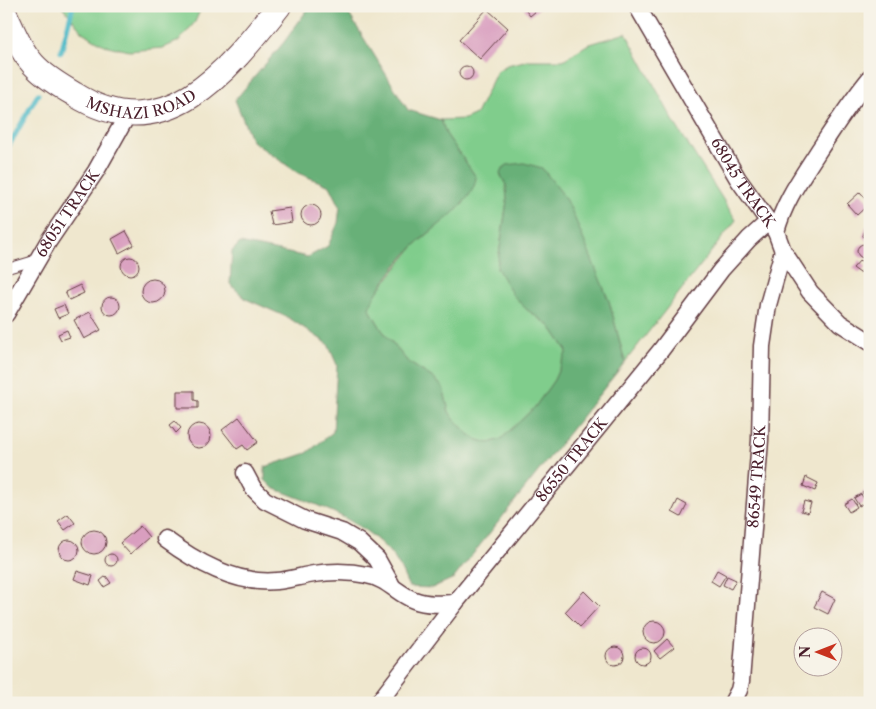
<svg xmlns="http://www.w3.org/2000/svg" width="876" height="709" viewBox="0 0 876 709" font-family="'Libre Caslon Text',serif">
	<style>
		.green { fill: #80cd8c; stroke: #65765c }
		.forest { fill: #68b078; stroke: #596852 }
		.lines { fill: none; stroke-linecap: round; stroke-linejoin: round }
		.stream { stroke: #4dbac8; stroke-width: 5 }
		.building { fill: #d99ebf }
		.lane-casing { stroke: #633d43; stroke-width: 11 }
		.street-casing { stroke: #633d43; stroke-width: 19 }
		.secondary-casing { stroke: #633d43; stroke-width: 26 }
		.lane { stroke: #fff; stroke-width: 9 }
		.street { stroke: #fff; stroke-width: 16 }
		.secondary { stroke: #fff; stroke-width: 24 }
		.labels { text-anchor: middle; stroke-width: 5; stroke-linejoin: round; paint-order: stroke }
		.street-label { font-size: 15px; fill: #4a1f2b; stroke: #f7f3e8 }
	</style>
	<rect width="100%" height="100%" fill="#f7f3e8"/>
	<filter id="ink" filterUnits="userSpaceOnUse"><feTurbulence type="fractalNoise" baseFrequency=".02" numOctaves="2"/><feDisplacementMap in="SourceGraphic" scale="10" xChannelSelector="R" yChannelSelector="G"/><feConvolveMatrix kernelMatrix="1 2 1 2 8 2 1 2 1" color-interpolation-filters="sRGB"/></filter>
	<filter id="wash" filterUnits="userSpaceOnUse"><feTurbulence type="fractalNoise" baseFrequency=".0096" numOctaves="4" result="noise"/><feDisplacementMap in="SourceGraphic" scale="20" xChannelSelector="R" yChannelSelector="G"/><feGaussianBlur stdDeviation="1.12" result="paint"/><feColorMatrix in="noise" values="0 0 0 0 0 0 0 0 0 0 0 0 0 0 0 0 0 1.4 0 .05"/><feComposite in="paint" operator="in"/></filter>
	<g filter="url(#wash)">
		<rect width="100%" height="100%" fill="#efe7ce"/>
		<g class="green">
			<path d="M62,6H202L195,22L179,41L163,48L129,51L104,45L82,32Z"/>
			<path d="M626,33L674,122L736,220L625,362L609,301L500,174L506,185L507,201L497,268L526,309L550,326L567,351L554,380L535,407L501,439L489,443L478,440L467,433L454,419L449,412L443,387L433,378L408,362L382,330L369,308L373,297L414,246L463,204L476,177L446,134L441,120L465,119L476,114L497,71L507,65L529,60H563L587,45Z"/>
		</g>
		<path class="forest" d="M310,6H344L408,110L441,120L446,134L476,177C475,203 432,228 415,245C402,257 375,291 369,308L382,330L408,362L433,378L443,387L449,412L454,419L467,433L478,440L489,443L501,439L535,407L554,380L567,351L550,326L526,309L512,294L497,268L507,201L506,185L500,174L502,169L507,165L524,163L542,168L561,192L571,209L609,301L625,362L454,578L432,588L409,587C404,577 400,565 393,556C363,519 316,505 273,488L265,480V467L307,453L333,432L337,365L328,344L289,318L246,299L230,284L232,251L240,243L308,257L328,246L338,223L340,206L330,186L298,173L252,141L235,100L284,42Z"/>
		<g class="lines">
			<g class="stream">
				<path d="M61,52L73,6"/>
				<path d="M6,151L38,94"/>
			</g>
		</g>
		<g id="blocks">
			<g class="building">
				<path d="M525,6H542L530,16L523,7Z"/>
				<path d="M487,9L508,28L480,59L459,40Z"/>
				<circle cx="466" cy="73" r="7"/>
				<path d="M860,192L870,203L857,215L847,204Z"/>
				<circle cx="311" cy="215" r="10"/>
				<path d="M290,208L292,222L272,225L269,211Z"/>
				<path d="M870,224V244L863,236L866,227Z"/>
				<path d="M126,231L134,245L119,253L112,239Z"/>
				<circle cx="864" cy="251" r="7"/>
				<circle cx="130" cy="266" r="9"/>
				<path d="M860,260L866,266L860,273L853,268Z"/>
				<circle cx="153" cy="291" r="12"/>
				<path d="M80,285L84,293L69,300L65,292Z"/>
				<circle cx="111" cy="306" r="9"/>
				<path d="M64,305L68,314L58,318L54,309Z"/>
				<path d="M90,312L101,330L84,339L74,320Z"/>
				<path d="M67,330L70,337L61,340L58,334Z"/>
				<path d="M177,391H194V400L198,401V408H177Z"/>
				<path d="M239,417L258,442L247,450L243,445L237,449L222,430Z"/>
				<path d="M175,421L181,428L176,433L170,425Z"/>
				<circle cx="199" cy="436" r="12"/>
				<path d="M806,477L818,483L815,491L803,486Z"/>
				<path d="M870,487V499L868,500L862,493Z"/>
				<path d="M861,494L866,502L859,506L854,498Z"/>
				<path d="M852,499L857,507L849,512L844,504Z"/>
				<path d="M678,500L687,505L681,517L672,512Z"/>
				<path d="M804,501L811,503L808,513L801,511Z"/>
				<path d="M68,514L75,523L65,530L58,521Z"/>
				<path d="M140,526L149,537L130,554L120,543Z"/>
				<circle cx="94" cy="542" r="12"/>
				<circle cx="69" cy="550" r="10"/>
				<circle cx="111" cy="560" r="6"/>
				<path d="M717,570L726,575L719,586L711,581Z"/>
				<path d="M77,571L93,576L90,585L74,579Z"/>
				<path d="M106,576L111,583L104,587L100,581Z"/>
				<path d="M727,576L736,580L731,589L723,585Z"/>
				<path d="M584,591L599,606L580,627L565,612Z"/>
				<path d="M822,592L835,599L828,614L814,607Z"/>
				<circle cx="654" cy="632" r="11"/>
				<path d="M667,639L674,647L660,658L654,651Z"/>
				<circle cx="615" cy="656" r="9"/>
				<circle cx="643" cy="656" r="8"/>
			</g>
		</g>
	</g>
	<g filter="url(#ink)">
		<use href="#blocks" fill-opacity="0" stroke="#633d43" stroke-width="1"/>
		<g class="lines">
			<g class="lane-casing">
				<path id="lane" d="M6,269L36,260"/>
			</g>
			<g class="street-casing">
				<g id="street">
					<path id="s1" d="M637,6L738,179L776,232L783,251L810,292L840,323L870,342"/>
					<path d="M776,232C784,201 802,177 819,150C835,126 851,101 870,78"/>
					<path id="s2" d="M6,314L48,242L96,171L128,114"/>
					<path d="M245,473L253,488L265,500L305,520L342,532L359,542L377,559L391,584"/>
					<path d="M165,539C196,562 236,585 277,581C289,580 302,576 314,574C332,571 349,571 367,575C386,578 398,594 414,600C427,605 441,604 455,603"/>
					<path id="s3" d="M378,703L455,603L661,350L721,270L749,239L769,221"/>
					<path id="s4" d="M732,703L739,690L741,681L760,440L762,346L768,305L783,251"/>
				</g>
			</g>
			<g class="secondary-casing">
				<g id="secondary">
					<path id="s5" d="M6,16C14,33 22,54 37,68C47,78 62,87 74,94C164,151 227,72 279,6"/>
				</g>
			</g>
			<use href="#lane" class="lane"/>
			<use href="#street" class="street"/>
			<use href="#secondary" class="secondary"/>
		</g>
	</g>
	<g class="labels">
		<g class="street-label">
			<text dy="5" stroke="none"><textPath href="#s5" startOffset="178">MSHAZI ROAD</textPath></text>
			<text dy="5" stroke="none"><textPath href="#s1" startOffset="206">68045 TRACK</textPath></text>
			<text dy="5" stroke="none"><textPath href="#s2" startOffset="118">68051 TRACK</textPath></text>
			<text dy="5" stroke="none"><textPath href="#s3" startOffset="311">86550 TRACK</textPath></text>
			<text dy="5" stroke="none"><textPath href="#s4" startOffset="229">86549 TRACK</textPath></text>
		</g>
	</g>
	<rect width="876" height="709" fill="none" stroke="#f7f3e8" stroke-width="25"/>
	<g transform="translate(818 652) rotate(270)"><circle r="24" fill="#f7f3e8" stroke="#b29e9c"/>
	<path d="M0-4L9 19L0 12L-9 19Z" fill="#c8321e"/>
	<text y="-8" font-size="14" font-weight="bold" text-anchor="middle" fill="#4a1f2b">N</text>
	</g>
</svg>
